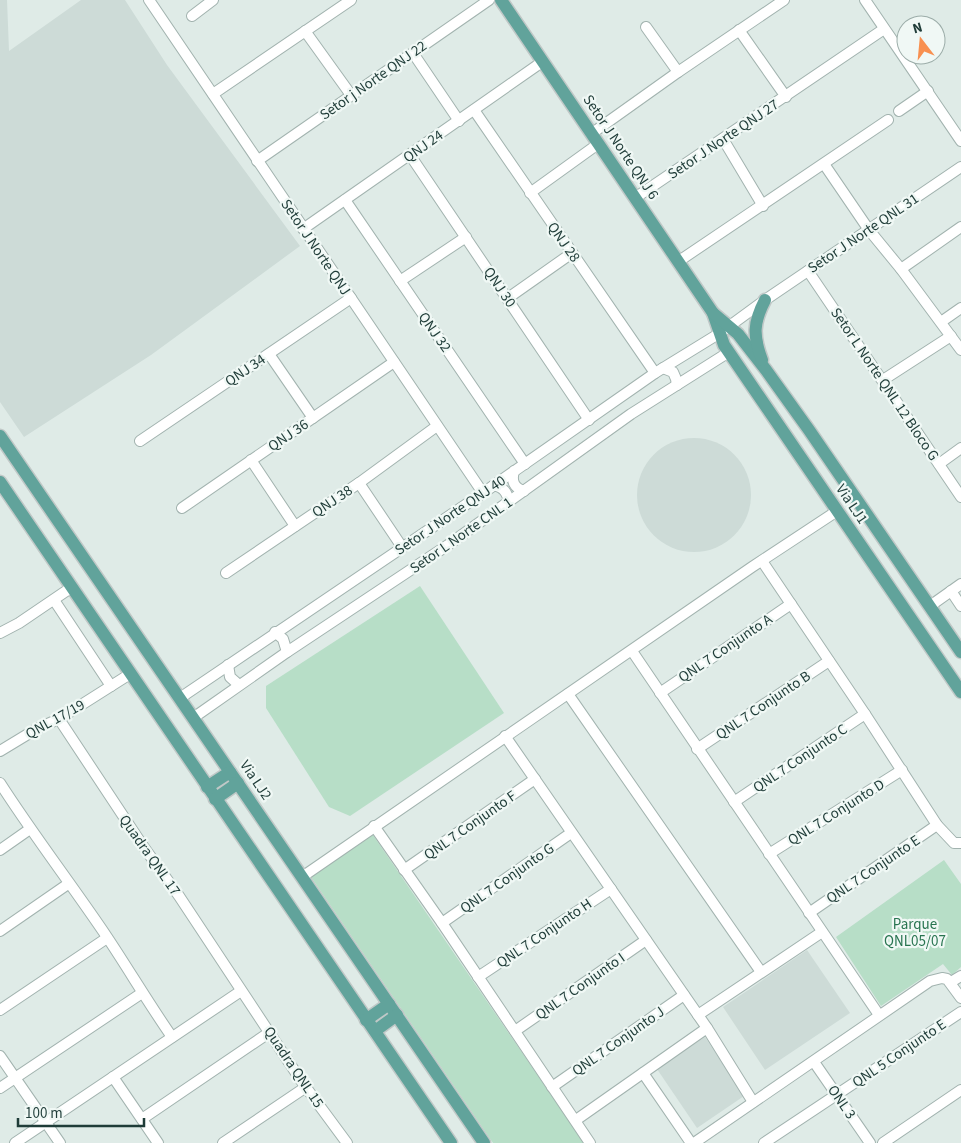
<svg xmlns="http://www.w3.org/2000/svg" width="961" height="1143" viewBox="0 0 961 1143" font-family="'Source Sans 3',sans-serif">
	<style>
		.built { fill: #cddbd7 }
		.green { fill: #b7dec7 }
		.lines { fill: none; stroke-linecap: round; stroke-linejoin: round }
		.minor-casing { stroke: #a2b3af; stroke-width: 12 }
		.major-casing { stroke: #c0c8c7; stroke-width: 15 }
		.minor { stroke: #fff; stroke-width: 10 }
		.major { stroke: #61a39b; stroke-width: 12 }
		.labels { text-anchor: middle; stroke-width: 4.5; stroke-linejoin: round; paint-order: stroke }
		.street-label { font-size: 15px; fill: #1f3c38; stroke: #f0f8f5 }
		.park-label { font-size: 15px; fill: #287450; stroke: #f0f8f5 }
	</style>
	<rect width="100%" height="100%" fill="#dfebe7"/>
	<g class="built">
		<path d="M0,0H7L9,51L81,0H125L167,65L300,246L151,355L24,437L0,402Z"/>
		<circle cx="694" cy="495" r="57"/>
		<path d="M807,950L850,1013L765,1070L723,1007Z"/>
		<path d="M705,1037L744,1096L697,1128L657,1069Z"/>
	</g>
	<g class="green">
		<path d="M420,586L504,713L350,816L329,807L266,708V686Z"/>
		<path d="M373,835L584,1143H493L311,877Z"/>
		<path d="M944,860L961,884V967L952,975L943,964L881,1006L836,937Z"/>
	</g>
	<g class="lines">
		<g class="minor-casing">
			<g id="minor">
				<path d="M149,0L483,493"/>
				<path d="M865,0L961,141"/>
				<path d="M192,16L213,0"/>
				<path d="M646,27L678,72"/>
				<path d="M739,30L786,97"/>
				<path d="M305,31L351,95"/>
				<path d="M413,53L459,121"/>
				<path d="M213,94L351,0"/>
				<path d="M474,110L655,373"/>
				<path d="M899,111L928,91"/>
				<path d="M591,134L678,72L784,0"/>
				<path d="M723,139L763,206"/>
				<path d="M410,155L589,420"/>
				<path d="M257,161L489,0"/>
				<path d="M824,164L869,230L901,269L961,350"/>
				<path d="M530,193L598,144"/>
				<path d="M635,198L884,29"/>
				<path d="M345,200L525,464"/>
				<path d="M303,229L542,62"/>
				<path d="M679,261L888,120"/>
				<path d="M901,269L961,227"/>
				<path d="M808,271L961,497"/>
				<path d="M400,281L466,237"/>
				<path d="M508,298L572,253"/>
				<path d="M941,322L961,308"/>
				<path d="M269,354L313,418"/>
				<path d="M663,368L673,372L676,379L677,385"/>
				<path d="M883,380L951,336"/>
				<path d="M140,441L351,298"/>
				<path d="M251,460L295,526"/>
				<path d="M939,464L961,448"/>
				<path d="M514,471C511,481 514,488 524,491"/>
				<path d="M359,483L402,547"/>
				<path d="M494,485C504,488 507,492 509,502"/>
				<path d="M182,508L394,362"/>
				<path d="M762,561L865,714L937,825L954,843H961"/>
				<path d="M226,573L359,483L437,426"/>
				<path d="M951,591L961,606"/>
				<path d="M54,600L111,686"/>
				<path d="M930,606L961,584"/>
				<path d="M275,632L283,639L287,652"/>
				<path d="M0,633L19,623L72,587"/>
				<path d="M632,651L879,1015"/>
				<path d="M228,665L230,677L239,685"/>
				<path d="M660,693L791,604"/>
				<path d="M568,694L761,972"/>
				<path d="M180,698L483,493L655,373L720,333L765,300L961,167"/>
				<path d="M193,718L287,652L448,545L631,414L729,352"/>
				<path d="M59,719L143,846L179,896L302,1082L347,1143"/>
				<path d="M505,736L707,1028L753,1102"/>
				<path d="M697,749L829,661"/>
				<path d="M0,751L38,728L59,719L130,674"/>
				<path d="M0,783C34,836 72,885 107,937C129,970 149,1004 172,1037"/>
				<path d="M734,802L865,714"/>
				<path d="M374,826L442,923L590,1143"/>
				<path d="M0,850L30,829"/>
				<path d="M769,854L902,770"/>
				<path d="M404,870L535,779"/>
				<path d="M302,877L752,567L837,511"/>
				<path d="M809,913L937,825"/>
				<path d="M442,923L571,833"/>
				<path d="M0,931L68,884"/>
				<path d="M478,977L611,889"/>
				<path d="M951,982L961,976"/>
				<path d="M0,1010L107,938"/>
				<path d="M698,1015L822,932"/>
				<path d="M515,1031L646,940"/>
				<path d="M0,1056L60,1143"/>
				<path d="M814,1062L870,1143"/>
				<path d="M643,1073L691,1143"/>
				<path d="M113,1077L158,1143"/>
				<path d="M552,1087L684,995"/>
				<path d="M0,1088L142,993"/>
				<path d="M142,1119L270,1032"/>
				<path d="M576,1120L707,1028"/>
				<path d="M15,1143L241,991"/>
				<path d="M223,1143L306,1087"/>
				<path d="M694,1143L930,981L942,978L947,979L961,998"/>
				<path d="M764,1143L961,1012"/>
				<path d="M883,1143L961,1090"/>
			</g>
		</g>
		<g class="major-casing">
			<g id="major">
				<path d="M501,0L713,313L724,345L961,692"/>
				<path d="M713,313L738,334L766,370L809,430L961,652"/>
				<path d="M762,360C753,336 753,323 765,300"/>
				<path d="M0,436L484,1143"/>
				<path d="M0,482L451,1143"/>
				<path d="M207,787L230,772"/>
				<path d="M215,799L238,783"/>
				<path d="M366,1020L389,1004"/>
				<path d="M375,1031L397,1015"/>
			</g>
		</g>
		<use href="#minor" class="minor"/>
		<use href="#major" class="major"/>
	</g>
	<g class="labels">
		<g class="street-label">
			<text transform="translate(373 80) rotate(-35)" y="5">Setor j Norte QNJ 22</text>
			<text transform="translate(723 139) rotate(-34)" y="5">Setor J Norte QNJ 27</text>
			<text transform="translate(423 146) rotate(-35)" y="5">QNJ 24</text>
			<text transform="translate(621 147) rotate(56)" y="5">Setor J Norte QNJ 6</text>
			<text transform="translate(863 233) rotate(-34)" y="5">Setor J Norte QNL 31</text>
			<text transform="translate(564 242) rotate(55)" y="5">QNJ 28</text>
			<text transform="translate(316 247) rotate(56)" y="5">Setor J Norte QNJ</text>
			<text transform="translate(500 287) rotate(56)" y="5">QNJ 30</text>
			<text transform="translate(435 332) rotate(55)" y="5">QNJ 32</text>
			<text transform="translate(245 370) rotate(-34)" y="5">QNJ 34</text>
			<text transform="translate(885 384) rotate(56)" y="5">Setor L Norte QNL 12 Bloco G</text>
			<text transform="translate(288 435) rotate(-34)" y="5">QNJ 36</text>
			<text transform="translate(332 501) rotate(-34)" y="5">QNJ 38</text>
			<text transform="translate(852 504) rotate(56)" y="5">Via LJ1</text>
			<text transform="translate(450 515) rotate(-34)" y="5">Setor J Norte QNJ 40</text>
			<text transform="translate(461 535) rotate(-35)" y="5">Setor L Norte CNL 1</text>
			<text transform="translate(725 648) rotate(-34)" y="5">QNL 7 Conjunto A</text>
			<text transform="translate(763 705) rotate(-34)" y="5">QNL 7 Conjunto B</text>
			<text transform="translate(55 719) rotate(-29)" y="5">QNL 17/19</text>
			<text transform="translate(800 758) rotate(-34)" y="5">QNL 7 Conjunto C</text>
			<text transform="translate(256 780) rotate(56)" y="5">Via LJ2</text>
			<text transform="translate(836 812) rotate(-32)" y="5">QNL 7 Conjunto D</text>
			<text transform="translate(470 825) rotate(-35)" y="5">QNL 7 Conjunto F</text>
			<text transform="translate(150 855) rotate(55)" y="5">Quadra QNL 17</text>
			<text transform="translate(873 869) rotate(-34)" y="5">QNL 7 Conjunto E</text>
			<text transform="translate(507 878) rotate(-35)" y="5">QNL 7 Conjunto G</text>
			<text transform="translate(544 933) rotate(-34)" y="5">QNL 7 Conjunto H</text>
			<text transform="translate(580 986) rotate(-35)" y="5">QNL 7 Conjunto I</text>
			<text transform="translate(618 1041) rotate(-35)" y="5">QNL 7 Conjunto J</text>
			<text transform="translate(899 1053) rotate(-34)" y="5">QNL 5 Conjunto E</text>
			<text transform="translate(294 1067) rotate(56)" y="5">Quadra QNL 15</text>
			<text transform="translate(842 1102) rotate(55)" y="5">ONL 3</text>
		</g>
		<g class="park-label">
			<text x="915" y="929">Parque<tspan x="915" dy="17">QNL05/07</tspan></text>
		</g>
	</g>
	<g transform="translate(921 40) rotate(344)"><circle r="24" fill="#f0f8f5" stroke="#9cada9"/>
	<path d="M0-4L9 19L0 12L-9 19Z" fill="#f89050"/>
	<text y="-8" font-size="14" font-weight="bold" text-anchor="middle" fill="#1f3c38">N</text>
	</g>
	<path d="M18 1118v8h126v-8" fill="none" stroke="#1f3c38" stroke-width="2.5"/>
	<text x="25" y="1118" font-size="15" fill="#1f3c38" stroke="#f0f8f5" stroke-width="4" paint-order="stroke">100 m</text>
</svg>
